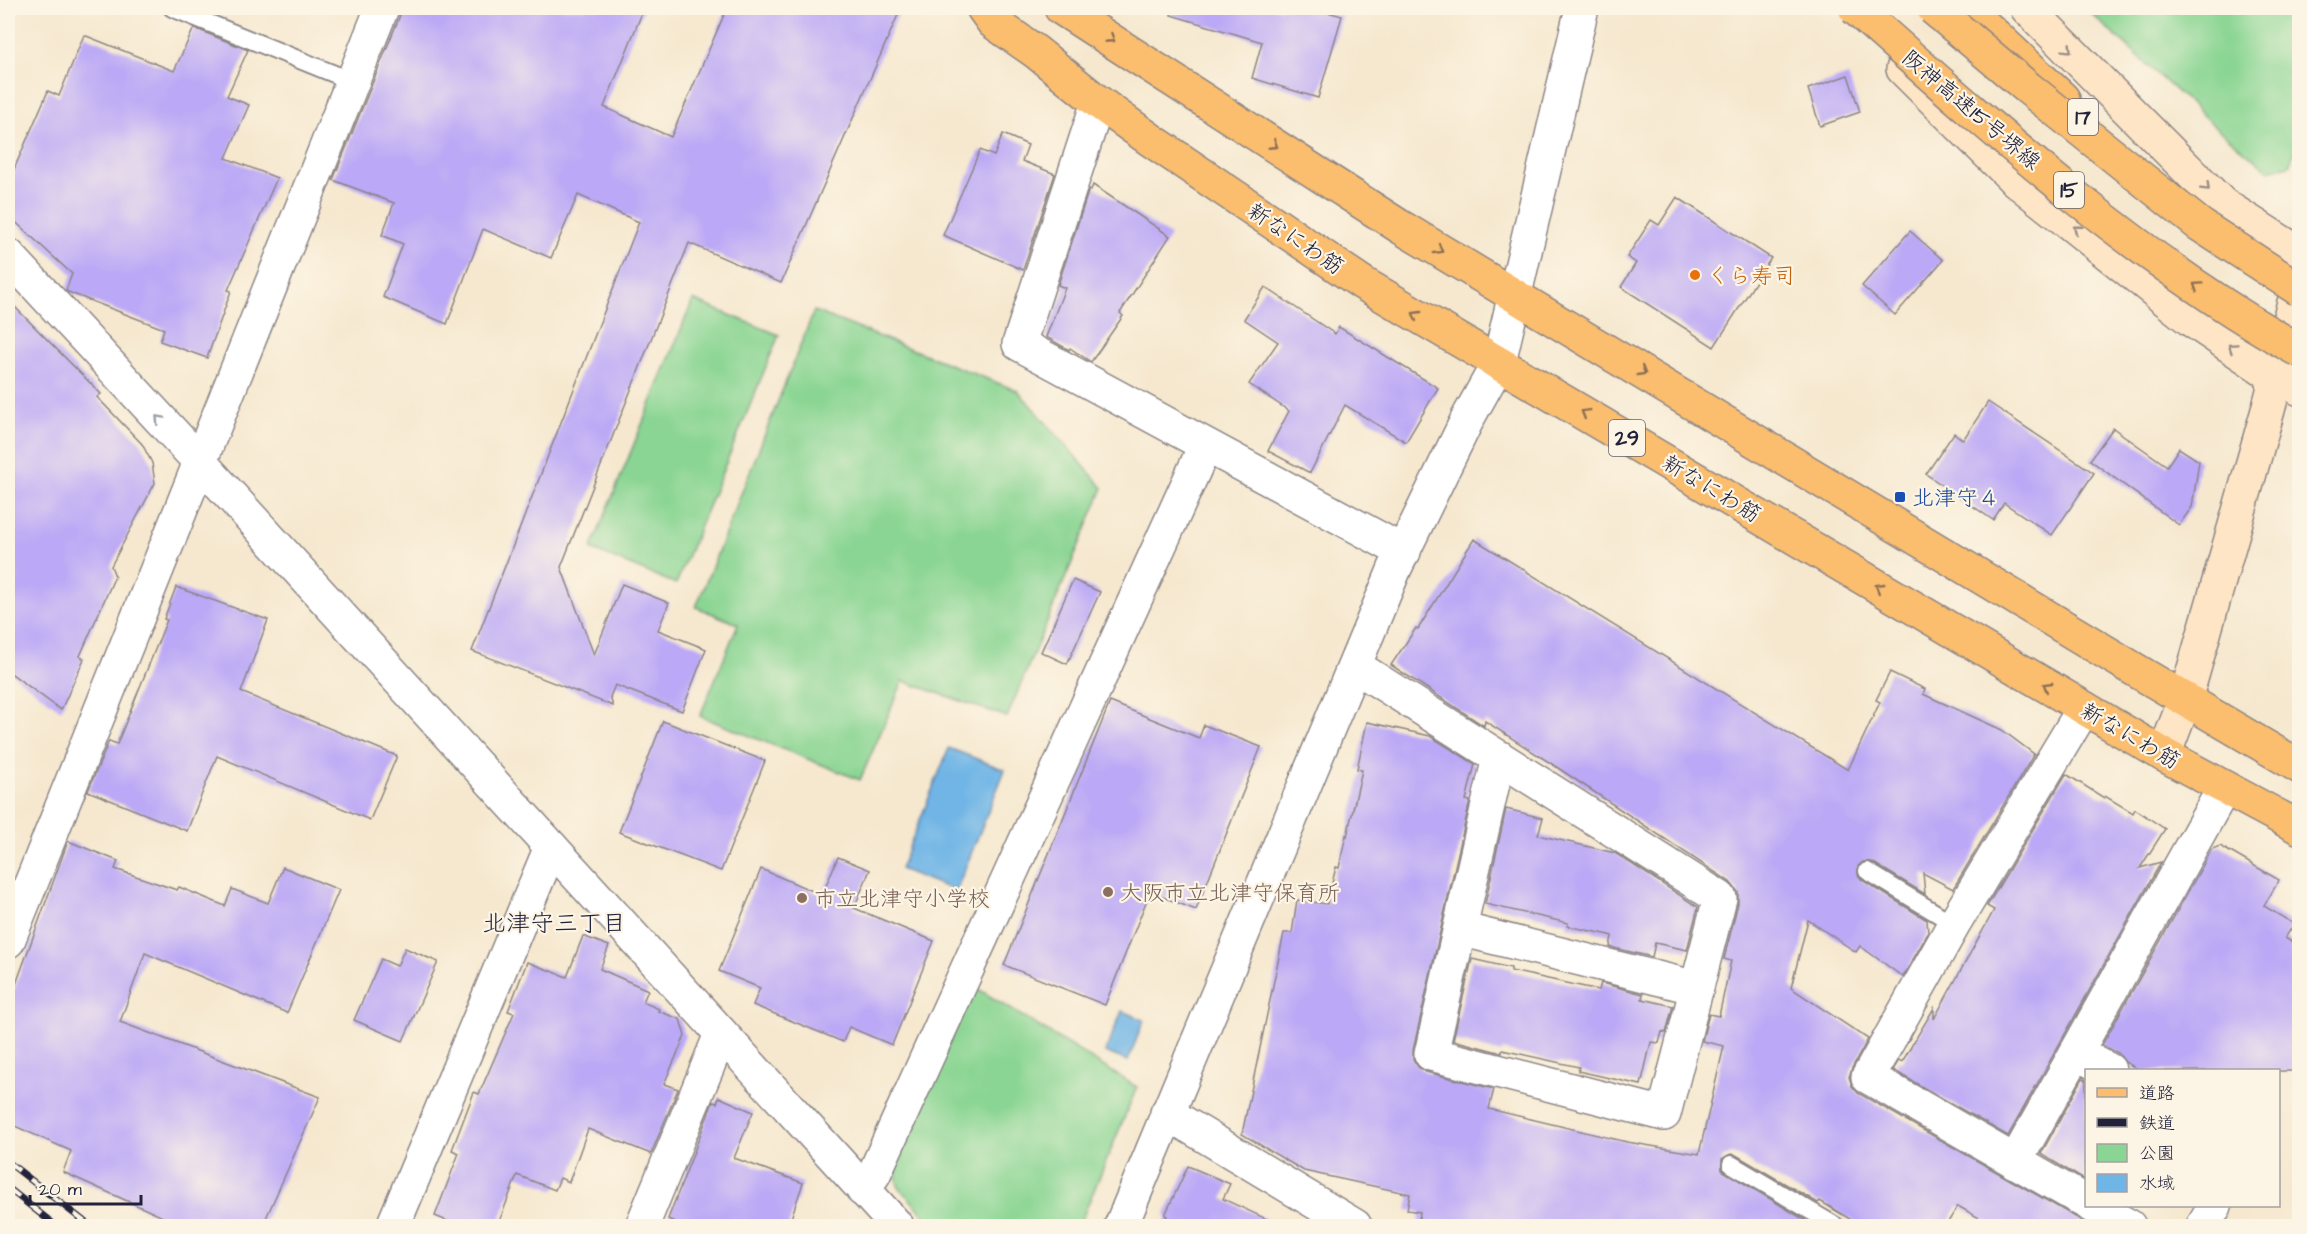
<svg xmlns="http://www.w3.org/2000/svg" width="2307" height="1234" viewBox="0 0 2307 1234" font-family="'Architects Daughter','Klee One',sans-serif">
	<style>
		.green { fill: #8ad593; stroke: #567c67; stroke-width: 1.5 }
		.water { fill: #6fb5e6; stroke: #486c90; stroke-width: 1.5 }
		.building { fill: #bba8f6 }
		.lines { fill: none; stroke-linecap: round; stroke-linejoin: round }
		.lane-casing { stroke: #8c8585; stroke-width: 20 }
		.street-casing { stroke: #8c8585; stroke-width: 36 }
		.secondary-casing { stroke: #8c8585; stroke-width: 36 }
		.primary-casing { stroke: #8c8585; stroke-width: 36 }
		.highway-casing { stroke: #8c8585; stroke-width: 36 }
		.lane { stroke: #fff; stroke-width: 16 }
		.street { stroke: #fff; stroke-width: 33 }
		.secondary { stroke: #fde5c5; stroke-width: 33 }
		.primary { stroke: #fbbd6e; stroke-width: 33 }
		.highway { stroke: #fbbd6e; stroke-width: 33 }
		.rail-casing { stroke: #22223b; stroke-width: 7 }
		.rail { stroke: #fcf5e5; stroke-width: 4.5; stroke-dasharray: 14; stroke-linecap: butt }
		.highway-bridge-casing { stroke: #8c8585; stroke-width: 36; stroke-linecap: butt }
		.highway-bridge { stroke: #fbbd6e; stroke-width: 33 }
		.oneway { stroke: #8e7054 }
		.oneway2 { stroke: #9a8d87 }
		.oneway3 { stroke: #9c9ca7 }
		.food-dot { fill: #e8710a; stroke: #fcf5e5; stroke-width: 2 }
		.transit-dot { fill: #1a4fb4; stroke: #fcf5e5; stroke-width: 2 }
		.education-dot { fill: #8d6e63; stroke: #fcf5e5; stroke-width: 2 }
		.labels { text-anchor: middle; stroke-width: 4.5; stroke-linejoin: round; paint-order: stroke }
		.shield { fill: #fcf5e5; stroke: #63616e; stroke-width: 1.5 }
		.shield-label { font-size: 21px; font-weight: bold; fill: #22223b }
		.street-label { font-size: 22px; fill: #22223b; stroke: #fcf5e5 }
		.food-label { font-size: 22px; fill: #c56008; stroke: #fcf5e5; text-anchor: start }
		.transit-label { font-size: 22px; fill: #164399; stroke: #fcf5e5; text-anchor: start }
		.education-label { font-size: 22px; fill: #785e54; stroke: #fcf5e5; text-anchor: start }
		.neighbourhood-label { font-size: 24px; fill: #22223b; stroke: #fcf5e5 }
	</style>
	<rect width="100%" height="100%" fill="#fcf5e5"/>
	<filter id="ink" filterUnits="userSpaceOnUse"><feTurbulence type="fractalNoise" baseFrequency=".0167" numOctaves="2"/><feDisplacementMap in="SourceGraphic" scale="12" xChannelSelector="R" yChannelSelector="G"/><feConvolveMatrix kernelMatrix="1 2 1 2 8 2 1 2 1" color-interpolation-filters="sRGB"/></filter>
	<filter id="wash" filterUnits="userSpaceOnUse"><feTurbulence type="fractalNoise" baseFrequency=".008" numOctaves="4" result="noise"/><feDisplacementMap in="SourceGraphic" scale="24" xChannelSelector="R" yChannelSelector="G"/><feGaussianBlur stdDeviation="1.35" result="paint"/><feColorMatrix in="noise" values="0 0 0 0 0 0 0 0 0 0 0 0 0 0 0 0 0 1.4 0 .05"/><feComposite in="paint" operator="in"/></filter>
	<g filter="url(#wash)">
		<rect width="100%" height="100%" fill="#f6e8cf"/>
		<g class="green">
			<path d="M2085,8H2299V142L2289,165L2268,170L2220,131Z"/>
			<path d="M693,300L779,335L676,584L591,549Z"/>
			<path d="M814,311L1018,391L1103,488L1007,717L903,681L860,780L700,716L738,624L696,607Z"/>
			<path d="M975,987L1137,1087L1079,1226H934L898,1186L894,1163Z"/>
		</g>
		<g class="water">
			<path d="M949,748L1005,770L956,891L900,869Z"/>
			<path d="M1122,1011L1144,1020L1128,1061L1105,1052Z"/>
		</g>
		<g id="blocks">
			<g class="building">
				<path d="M403,8H644L604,107L671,137L727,8H901L781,283L689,243L561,567L594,655L622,584L669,603L658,630L706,649L682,711L615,685L610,697L613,706L472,651L639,222L578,195L551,258L483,229L447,324L383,297L403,244L382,235L394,203L333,180Z"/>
				<path d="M1172,8H1313L1342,16L1318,98L1252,78L1262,42L1171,15Z"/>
				<path d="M194,28L248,50L227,96L249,105L226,158L277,178L228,290L231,291L207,358L160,341L164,329L68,292L66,290L72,274L8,215V183L48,91L59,96L84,35L174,71Z"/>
				<path d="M1848,75L1860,112L1820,126L1808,89Z"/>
				<path d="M1003,134L1028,145L1022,161L1055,174L1023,270L943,235L980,150L994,156Z"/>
				<path d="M1093,185L1170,236L1120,313L1123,316L1091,362L1070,348L1069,350L1046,337L1065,288L1058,285L1089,189L1091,190Z"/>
				<path d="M1677,197L1771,258L1714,347L1621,287L1636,263L1627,257L1651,220L1659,225Z"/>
				<path d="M1910,231L1943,260L1895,315L1862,286Z"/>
				<path d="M1265,287L1335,334L1339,327L1438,388L1406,442L1345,405L1310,473L1268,451L1289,411L1249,384L1278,342L1244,319Z"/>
				<path d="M8,300L101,394L97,397L142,444L152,463L155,483L111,566L115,576L80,656L84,659L61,710L8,671Z"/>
				<path d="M1988,402L2094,473L2052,535L2004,503L1993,520L1926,474L1954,433L1963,440Z"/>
				<path d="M2113,428L2167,466L2179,448L2199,461L2192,507L2179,525L2090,460Z"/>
				<path d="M1474,539L1848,770L1880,702L1876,700L1890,672L1925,689L1923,694L2002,730L2034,754L1953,889L1923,873L1925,894L1872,862H1863L1858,866V875L1862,880L1927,920L1928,933L1903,977L1860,946L1856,952L1808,920L1791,988L1868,1039L1852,1068L1849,1077L1852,1086L1858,1093L2079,1219L2086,1227H1995L1958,1206L1945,1227H1863L1820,1201L1818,1203L1736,1155L1731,1154L1722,1159V1170L1805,1220L1800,1227H1418L1420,1212L1407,1210L1410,1194L1304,1171L1242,1134L1284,933H1292L1297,900L1327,904L1336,867L1339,868L1346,835L1347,836L1362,770L1357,769L1367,722L1430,736L1475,764L1466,800L1470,801L1413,1050V1059L1418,1067L1426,1072L1494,1089L1489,1109L1627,1142L1699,1154L1724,1046L1702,1041L1709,1014L1719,1016L1731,961L1724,959L1738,903V892L1730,882L1555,766L1485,721L1484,726L1391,665L1416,628L1418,629Z"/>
				<path d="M1073,580L1100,592L1067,664L1041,652Z"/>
				<path d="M176,587L268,620L241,692L397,756L370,820L217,756L187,831L88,791L109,741L117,744L167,620L164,619Z"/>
				<path d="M1110,702L1199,738L1204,725L1261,747L1196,910L1150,892L1105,1005L1004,965Z"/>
				<path d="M663,721L765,761L721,871L619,832Z"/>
				<path d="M2066,774L2104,798L2105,796L2133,813L2135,809L2165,829L2140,868L2161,862L2008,1136L1893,1070L1899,1060L1902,1062L1934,1008V1019L1994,910L1987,906Z"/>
				<path d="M1506,809L1543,818L1538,835L1615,853L1698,907L1687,950L1655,943L1652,957L1610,947L1612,936L1610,935L1567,926L1568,923L1485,904Z"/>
				<path d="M68,841L118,861L115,869L177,890L179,887L225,906L232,889L268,903L283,867L339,890L287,1013L145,953L120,1022L320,1097L262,1227H185L63,1172L71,1151L8,1123V1006Z"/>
				<path d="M2220,846L2279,880L2264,906L2294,924L2285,938L2300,947V1071H2141L2125,1062L2118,1053L2102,1045L2212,849Z"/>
				<path d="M838,857L870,870L854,908L934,941L892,1045L849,1027L843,1042L753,1005L760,988L719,971L761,869L822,895Z"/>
				<path d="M583,936L609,946L600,969L648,990L643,1002L659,1009L658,1011L680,1019L685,1036L664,1084L678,1089L651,1154L588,1129L569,1182L560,1178L555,1190L517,1175L497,1227H462L435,1216L459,1153L452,1150L474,1092L479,1094L514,1013L508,1011L527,962L567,977Z"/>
				<path d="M405,948L438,962L403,1041L354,1020L381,959L397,966Z"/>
				<path d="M1472,959L1511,968V971L1599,990L1601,983L1643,994L1642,999L1673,1006L1666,1033L1662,1032L1659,1043L1651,1042L1641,1085L1578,1071L1579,1067L1502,1050V1053L1453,1040Z"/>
				<path d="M2083,1078L2086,1080V1181L2041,1154Z"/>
				<path d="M719,1097L753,1112L734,1158L803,1183L788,1227H685L668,1219L713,1102L717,1103Z"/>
				<path d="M1188,1166L1230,1184L1223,1199L1284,1227H1162L1167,1216L1165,1215Z"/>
			</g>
		</g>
	</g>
	<g filter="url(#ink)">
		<use href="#blocks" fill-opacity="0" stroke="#8c8585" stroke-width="1.5"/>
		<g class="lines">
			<g class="lane-casing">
				<g id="lane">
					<path d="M172,8L354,82"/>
					<path d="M1867,871L1954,924"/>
					<path d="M1731,1164L1836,1226"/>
				</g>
			</g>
			<g class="street-casing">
				<g id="street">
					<path d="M1098,102L1019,344L1404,552"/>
					<path d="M8,255L199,461L897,1226"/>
					<path d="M1355,666L1720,898L1664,1114L1431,1054L1499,757"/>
					<path d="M2084,708L1954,924L1868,1077L2086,1202"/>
					<path d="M1460,929L1697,988"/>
					<path d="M8,941L382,8"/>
					<path d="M2076,1053L2109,1070"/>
					<path d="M1167,1113L1355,1226"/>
					<path d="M2015,1162L2224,788"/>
					<path d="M863,1190L874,1174L1205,446"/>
					<path d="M2092,1206L2129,1226"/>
					<path d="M393,1226L551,847"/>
					<path d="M642,1226L721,1034"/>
					<path d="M1121,1226L1395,568L1469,416L1499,362L1582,8"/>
					<path d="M2203,1226L2215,1206"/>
				</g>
			</g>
			<g class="secondary-casing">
				<g id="secondary">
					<path d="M2027,8L2222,204L2300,254"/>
					<path d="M1903,69L2013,178L2190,319L2273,375L2300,389"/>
					<path d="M2164,755L2185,700L2268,410L2273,391V375L2300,282"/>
				</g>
			</g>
			<g class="primary-casing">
				<g id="primary">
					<path d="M983,8L993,22L1036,52L1098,102L1151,140L1364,284L2164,755L2300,828"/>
					<path d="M1061,8L1399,226L2137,671L2300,767"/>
				</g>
			</g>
			<g class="highway-casing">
				<path id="highway" d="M1966,8L2063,99"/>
			</g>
			<use href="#lane" class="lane"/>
			<use href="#street" class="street"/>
			<use href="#secondary" class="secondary"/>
			<use href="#primary" class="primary"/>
			<use href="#highway" class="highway"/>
			<g class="rail-casing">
				<g id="rail">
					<path d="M8,1162L90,1226"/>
					<path d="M8,1188L56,1226"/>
				</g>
			</g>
			<use href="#rail" class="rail"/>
			<g class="highway-bridge-casing">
				<g id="highway-bridge">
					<path d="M1855,8C1994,131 2136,259 2300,351"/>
					<path d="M1933,8L2028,88L2200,225L2300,290"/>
				</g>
			</g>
			<use href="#highway-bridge" class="highway-bridge"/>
		</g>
		<defs><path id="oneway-chevron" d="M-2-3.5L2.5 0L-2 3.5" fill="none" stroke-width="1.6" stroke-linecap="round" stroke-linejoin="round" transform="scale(1.5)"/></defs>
		<g class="oneway">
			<use href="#oneway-chevron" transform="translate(1111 39) rotate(33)"/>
			<use href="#oneway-chevron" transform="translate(1274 145) rotate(33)"/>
			<use href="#oneway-chevron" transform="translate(1439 250) rotate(31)"/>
			<use href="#oneway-chevron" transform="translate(2197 286) rotate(-146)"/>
			<use href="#oneway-chevron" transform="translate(1416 315) rotate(-150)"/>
			<use href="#oneway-chevron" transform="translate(1642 372) rotate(31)"/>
			<use href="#oneway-chevron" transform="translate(1585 413) rotate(-149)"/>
			<use href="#oneway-chevron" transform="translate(1879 587) rotate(-149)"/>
			<use href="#oneway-chevron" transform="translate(2047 686) rotate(-149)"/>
		</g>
		<g class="oneway2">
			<use href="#oneway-chevron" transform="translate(2068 49) rotate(45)"/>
			<use href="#oneway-chevron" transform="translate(2206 187) rotate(45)"/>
			<use href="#oneway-chevron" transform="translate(2077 229) rotate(-142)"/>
			<use href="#oneway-chevron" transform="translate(2232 347) rotate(-146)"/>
		</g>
		<use class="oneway3" href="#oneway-chevron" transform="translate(159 419) rotate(-133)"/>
	</g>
	<circle class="food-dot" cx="1695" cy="275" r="6"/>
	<rect class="transit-dot" x="1894" y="491" width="12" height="12" rx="3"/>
	<g class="education-dot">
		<circle cx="1108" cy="892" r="6"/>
		<circle cx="802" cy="898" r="6"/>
	</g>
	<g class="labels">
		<g class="shield">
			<rect x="2068" y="99" width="30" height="36" rx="4.5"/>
			<rect x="2054" y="172" width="30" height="36" rx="4.5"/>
			<rect x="1609" y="420" width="36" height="36" rx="4.5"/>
		</g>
		<g class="shield-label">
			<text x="2083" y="124">17</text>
			<text x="2069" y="197">15</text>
			<text x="1627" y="445">29</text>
		</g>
		<g class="street-label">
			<text transform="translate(1972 109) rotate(40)" y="8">阪神高速15号堺線</text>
			<text transform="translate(1296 238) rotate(34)" y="8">新なにわ筋</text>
			<text transform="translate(1712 488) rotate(31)" y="8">新なにわ筋</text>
			<text transform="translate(2131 735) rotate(30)" y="8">新なにわ筋</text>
		</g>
		<g class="food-label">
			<text x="1707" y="283">くら寿司</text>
		</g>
		<g class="transit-label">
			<text x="1912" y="505">北津守４</text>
		</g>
		<g class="education-label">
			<text x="1120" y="900">大阪市立北津守保育所</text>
			<text x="814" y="906">市立北津守小学校</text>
		</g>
		<g class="neighbourhood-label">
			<text x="554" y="931">北津守三丁目</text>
		</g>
	</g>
	<rect width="2307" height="1234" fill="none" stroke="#fcf5e5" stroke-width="30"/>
	<rect x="2085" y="1069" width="195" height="138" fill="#fcf5e5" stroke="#a5a1a1" stroke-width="1.5"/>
	<rect x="2097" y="1088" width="30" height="9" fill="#fbbd6e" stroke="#a5a1a1" stroke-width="1.5"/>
	<text x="2139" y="1099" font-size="18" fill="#22223b">道路</text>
	<rect x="2097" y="1118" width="30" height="9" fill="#22223b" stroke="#a5a1a1" stroke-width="1.5"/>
	<text x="2139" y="1129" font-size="18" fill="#22223b">鉄道</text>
	<rect x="2097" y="1144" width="30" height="18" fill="#8ad593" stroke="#a5a1a1" stroke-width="1.5"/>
	<text x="2139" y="1159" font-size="18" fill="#22223b">公園</text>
	<rect x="2097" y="1174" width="30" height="18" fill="#6fb5e6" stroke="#a5a1a1" stroke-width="1.5"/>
	<text x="2139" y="1189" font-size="18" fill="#22223b">水域</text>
	<path d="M30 1195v9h111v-9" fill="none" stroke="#22223b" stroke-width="3"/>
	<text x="39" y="1195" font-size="18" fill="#22223b" stroke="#fcf5e5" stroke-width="4.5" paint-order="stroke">20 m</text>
</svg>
